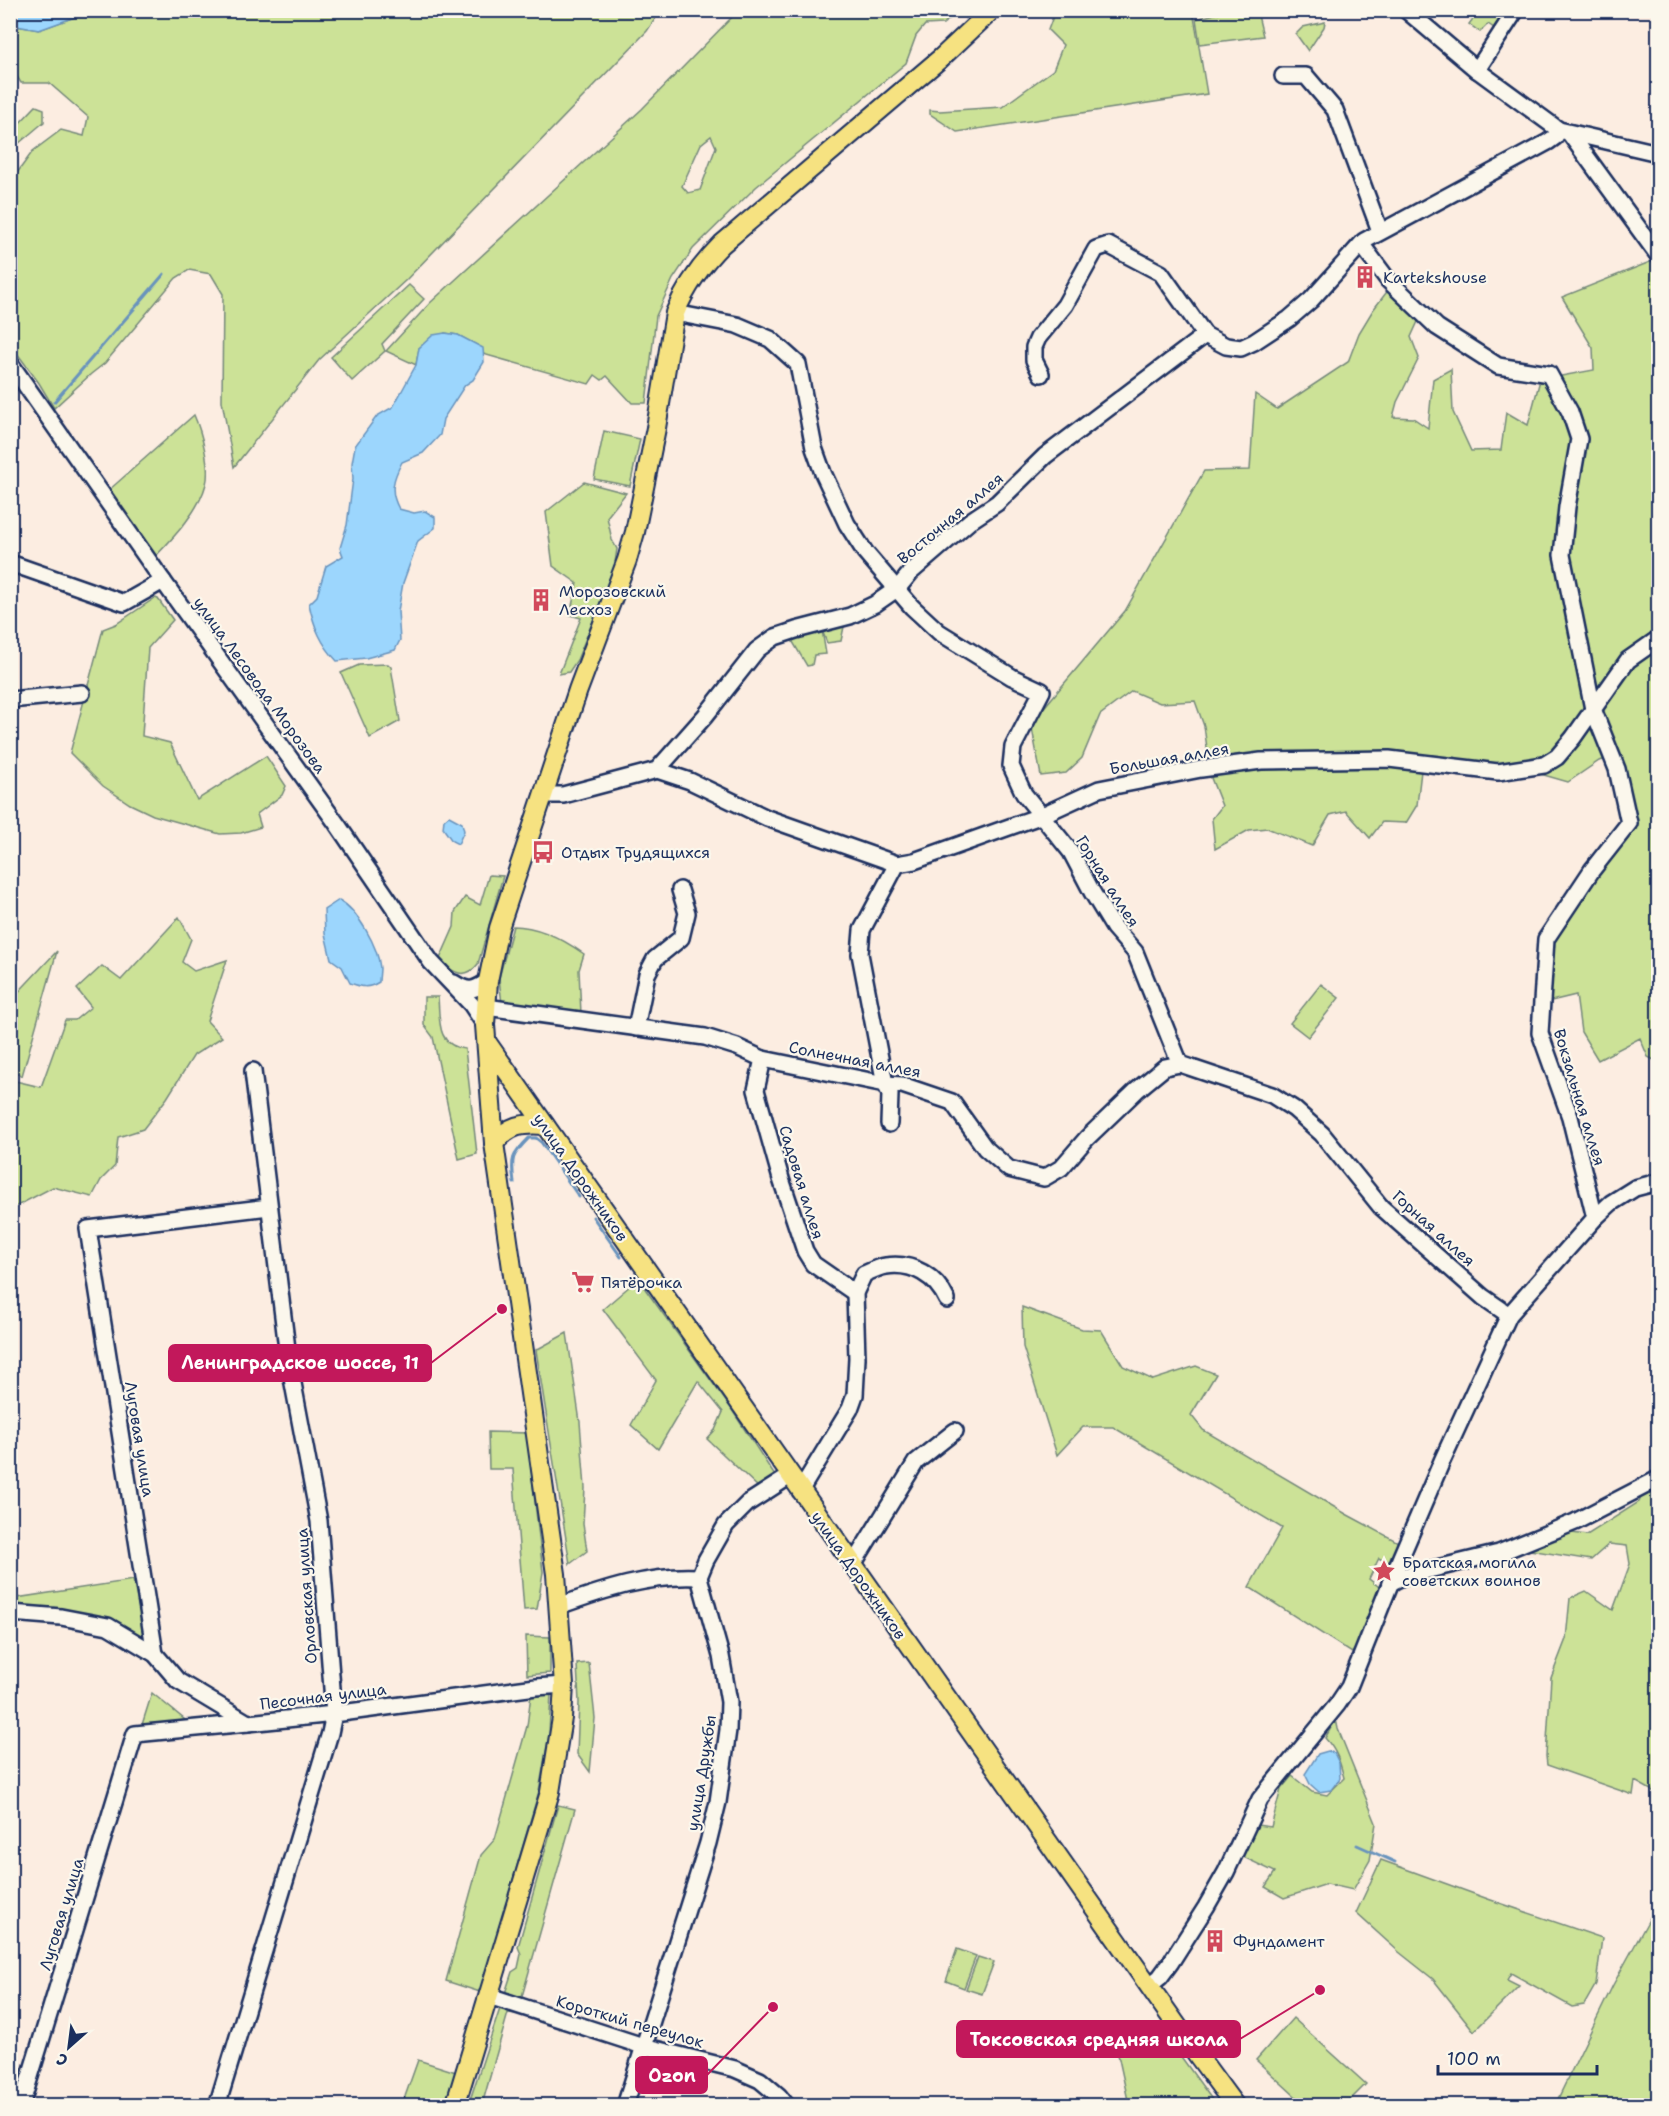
<svg xmlns="http://www.w3.org/2000/svg" width="1669" height="2116" viewBox="0 0 1669 2116" font-family="'Shantell Sans',sans-serif">
	<style>
		.green { fill: #cce297; stroke: #74887a; stroke-width: 1.5; fill-rule: evenodd }
		.water { fill: #9cd6fd; stroke: #6893bd; stroke-width: 1.5 }
		.lines { fill: none; stroke-linecap: round; stroke-linejoin: round }
		.stream { stroke: #6893bd; stroke-width: 3 }
		.minor-casing { stroke: #1b2f5e; stroke-width: 20 }
		.major-casing { stroke: #1b2f5e; stroke-width: 22 }
		.minor { stroke: #fbf7ec; stroke-width: 15 }
		.major { stroke: #f6e281; stroke-width: 18 }
		.labels { text-anchor: middle; stroke-width: 4.5; stroke-linejoin: round; paint-order: stroke }
		.poi-label { font-size: 16px; fill: #1b2f5e; stroke: #fbf7ec; text-anchor: start }
		.street-label { font-size: 16px; fill: #1b2f5e; stroke: #fbf7ec }
		.leader { fill: none; stroke: #c2185b; stroke-width: 2 }
		.callout-dot { fill: #c2185b; stroke: #fbf7ec; stroke-width: 2 }
		.callout { fill: #c2185b; stroke: #c2185b; stroke-width: 2 }
		.callout-label { font-size: 18px; text-anchor: middle; font-weight: bold; fill: #fff }
	</style>
	<rect width="100%" height="100%" fill="#fcede1"/>
	<filter id="ink" filterUnits="userSpaceOnUse"><feTurbulence type="fractalNoise" baseFrequency=".0167" numOctaves="2"/><feDisplacementMap in="SourceGraphic" scale="12" xChannelSelector="R" yChannelSelector="G"/><feConvolveMatrix kernelMatrix="1 2 1 2 8 2 1 2 1" color-interpolation-filters="sRGB"/></filter>
	<g filter="url(#ink)">
		<g class="green">
			<path d="M78,10L667,11L657,16L647,31L406,280L319,360L234,467L222,401L223,294L211,274L189,270L176,278L105,363L91,374L54,408L39,383L11,345V170L17,173L33,151L61,130L84,136L88,117L49,83H21L11,67V25L39,30L75,17Z"/>
			<path d="M738,11H959L943,24L925,25L916,36L906,63L756,187L693,249L673,279L656,316L646,403H632L607,376L602,380L595,375L589,384L483,354L482,348L458,335L445,333L419,348L416,365L386,351L430,303L642,109ZM711,136L716,147L700,190L688,193L682,186L701,144Z"/>
			<path d="M1055,11H1193L1207,94L957,132L930,114V110L940,111L1002,107L1053,70L1063,45L1048,30Z"/>
			<path d="M1226,11H1257L1263,36L1200,44L1196,19Z"/>
			<path d="M1479,11V10L1505,11L1494,28L1488,24L1480,32L1469,24Z"/>
			<path d="M1325,22L1324,27L1308,51L1296,34L1303,27Z"/>
			<path d="M36,106L44,109V122L11,150V132Z"/>
			<path d="M1655,260L1658,265V1062L1648,1057L1640,1038L1598,1060L1581,1032L1576,995L1547,1002L1551,936L1634,825L1617,757L1599,761L1568,782L1537,773L1464,777L1421,771L1417,805L1406,823L1382,822L1370,838L1346,811L1330,815L1312,846L1267,828L1249,830L1215,849L1212,819L1222,806L1211,778L1204,726L1195,701L1160,703L1132,691L1100,715L1082,758L1066,773L1041,776L1031,723L1125,611L1204,471L1250,470L1255,394L1277,409L1348,362L1359,333L1373,310L1389,289L1421,315L1411,337L1419,358L1397,402L1393,417L1413,418L1428,428L1433,379L1451,369L1453,412L1471,451L1501,450L1506,412L1528,425L1540,380L1594,370L1593,348L1562,297Z"/>
			<path d="M409,285L424,299L382,344L385,351L352,381L331,357Z"/>
			<path d="M194,415C201,431 211,467 206,484C199,511 174,537 155,557L109,490Z"/>
			<path d="M604,431L640,439L630,486L594,479Z"/>
			<path d="M584,482L626,493L607,517L612,540L617,549L614,569L577,660L569,672L559,674L581,618L570,615L577,583L553,566L546,512Z"/>
			<path d="M155,598L158,599L173,620L148,648L142,736L170,743L197,800L266,756L286,786L282,795L257,814L261,827L241,833L220,834L153,815L130,804L103,786L70,753L103,629L116,624Z"/>
			<path d="M845,622L841,641L827,643L822,630L826,654L814,655L812,665L807,666L790,637Z"/>
			<path d="M388,664L391,667L400,721L370,738L341,673L359,665Z"/>
			<path d="M489,875L503,876L478,964C465,981 453,972 439,961L454,927L455,912L465,897L480,905Z"/>
			<path d="M179,917L191,939L182,962L194,971L227,960L207,1021L222,1037L194,1055L167,1098L143,1129L118,1137L115,1166L101,1180L92,1197L53,1187L11,1209V1080L41,1087L65,1020H75L91,1007L77,989L102,966L121,980Z"/>
			<path d="M513,926C539,926 563,939 584,954L579,970L581,1014L502,1004L499,978Z"/>
			<path d="M57,951L22,1076L11,1070V1000Z"/>
			<path d="M1321,984L1339,998L1308,1037L1290,1023Z"/>
			<path d="M424,997H438C440,1021 436,1045 465,1049L477,1154L459,1159L433,1037L424,1025Z"/>
			<path d="M638,1279L730,1407L775,1476L759,1488L707,1439L715,1430L723,1412L698,1381L658,1449L631,1425L656,1380L603,1309Z"/>
			<path d="M1022,1307L1082,1329L1101,1330L1123,1366L1153,1380L1196,1366L1216,1374L1191,1415L1203,1430L1346,1514L1402,1544L1393,1566L1379,1558L1369,1579L1383,1590L1368,1630L1352,1653L1249,1587L1282,1528L1113,1427H1083L1057,1455L1023,1347Z"/>
			<path d="M567,1333L580,1422L585,1488L583,1524L587,1551L570,1564L536,1350Z"/>
			<path d="M488,1432L527,1433L543,1572L537,1609L524,1610L513,1469H489Z"/>
			<path d="M1658,1483V1794L1635,1781L1633,1795L1547,1765L1546,1756L1551,1678L1566,1639L1570,1598L1586,1591L1613,1610L1630,1564L1627,1546L1609,1544L1591,1560L1523,1549L1564,1532L1587,1535L1639,1502L1644,1490Z"/>
			<path d="M133,1580L146,1642L11,1609L10,1599Z"/>
			<path d="M526,1636L550,1637V1673L527,1675Z"/>
			<path d="M589,1663L595,1718L590,1772L577,1754L579,1702L577,1664Z"/>
			<path d="M152,1693L190,1724L141,1728Z"/>
			<path d="M551,1693L549,1734L539,1791L480,1992L446,1981L481,1855L495,1839L527,1726L531,1695Z"/>
			<path d="M1336,1719L1338,1729L1376,1823L1370,1860L1353,1890L1327,1884L1284,1898L1265,1887L1275,1872L1241,1856L1257,1825L1271,1827L1281,1789L1292,1776L1312,1792L1327,1795L1344,1778C1340,1762 1337,1751 1325,1738Z"/>
			<path d="M558,1805L575,1809L517,2014L508,2013L482,2105L468,2106L512,1972L518,1968L521,1954L518,1947Z"/>
			<path d="M1381,1860L1488,1899L1602,1938L1596,1984L1584,2005L1572,2007L1511,1973L1507,1980L1519,1986L1474,2031L1433,1979L1399,1952L1356,1913Z"/>
			<path d="M1658,1903V2105H1555L1613,1985Z"/>
			<path d="M957,1949L976,1956L964,1988L946,1981Z"/>
			<path d="M978,1957L994,1962L982,1994L966,1989Z"/>
			<path d="M1293,2018L1366,2084L1345,2105H1305L1256,2060Z"/>
			<path d="M1114,2036L1169,2040L1216,2105H1129Z"/>
			<path d="M418,2060L456,2072L445,2105H402Z"/>
		</g>
		<g class="water">
			<path d="M10,11L11,10L78,11L75,17L39,30L11,25Z"/>
			<path d="M445,333L458,335L483,348L484,362L473,380L465,385L443,419L440,435L423,453L402,462C393,479 389,491 399,509L414,513L425,511L435,517V528L418,541L403,583L398,611L400,640L395,650L366,658L337,661C321,644 314,627 309,604L317,596L326,566L343,556L340,548L347,525L353,479L352,463L355,446L377,416L393,407L416,365L419,348L433,335Z"/>
			<path d="M449,816L462,823L464,831L458,844L452,841L443,828L444,820Z"/>
			<path d="M339,900C358,910 378,947 380,968C380,973 379,978 379,982C368,989 361,987 350,983L342,967L331,959L325,934L324,910Z"/>
			<path d="M1328,1751L1334,1753L1339,1763L1340,1778L1331,1790L1319,1792L1310,1784L1305,1774L1318,1754Z"/>
		</g>
		<g class="lines">
			<g class="stream">
				<path d="M54,402L164,274"/>
				<path d="M514,1183C511,1158 511,1156 529,1138H536L541,1142L579,1197"/>
				<path d="M593,1217L621,1257"/>
				<path d="M1357,1845L1395,1862"/>
			</g>
			<g class="minor-casing">
				<g id="minor">
					<path d="M1406,10L1477,70L1559,130L1658,153"/>
					<path d="M1477,70L1516,10"/>
					<path d="M1283,76H1306L1335,110L1380,231"/>
					<path d="M1570,134L1658,255"/>
					<path d="M1362,245L1388,280L1437,327L1498,366L1549,374L1570,412L1579,439L1567,507L1562,555L1593,709L1617,769L1629,823L1592,870L1546,939L1540,1033L1570,1117L1595,1218"/>
					<path d="M675,313L737,325L770,339L798,364L814,448L823,473L847,524L865,552L912,607L939,632L1012,677L1042,691L1013,747L1011,766L1024,794L1071,852L1092,892L1114,928L1135,952L1180,1064L1272,1095L1294,1109L1322,1134L1381,1207L1483,1297L1509,1315"/>
					<path d="M10,363L163,581L337,824L431,962L471,1004L485,1025"/>
					<path d="M1041,374L1034,360V347L1038,338L1065,305L1096,249L1108,245L1161,273L1205,335"/>
					<path d="M10,563L124,603L163,581"/>
					<path d="M10,700L82,693"/>
					<path d="M657,770L690,781L767,818L897,864L914,861L1040,816L1099,789L1201,769L1261,761L1389,759L1498,772L1544,765L1557,757L1573,738L1628,660L1658,639"/>
					<path d="M544,795H563L657,770L705,716L757,650L775,637L796,630L850,616L875,604L898,588L911,572L970,521L997,503L1045,456L1205,335L1226,346L1241,348L1254,342L1289,319L1311,300L1364,241L1548,142L1555,137L1559,130"/>
					<path d="M454,983C468,992 474,991 488,981"/>
					<path d="M486,1007L705,1037L737,1047L763,1059L885,1084L902,1085L952,1102L985,1148L1009,1169L1044,1178L1061,1168L1087,1138L1137,1090L1165,1067L1180,1064"/>
					<path d="M636,1028L647,974L655,959L681,938L687,913L680,890"/>
					<path d="M763,1059L756,1090L781,1179L805,1251L813,1264L855,1293"/>
					<path d="M889,1124L890,1094L885,1084L860,954L862,930L897,864"/>
					<path d="M800,1491L850,1409L855,1395L857,1358L855,1293L864,1274C871,1271 879,1267 886,1266C913,1262 936,1276 947,1300"/>
					<path d="M852,1566L916,1462L955,1431"/>
					<path d="M1390,1583L1404,1576L1499,1553L1575,1522L1658,1479"/>
					<path d="M559,1606C603,1590 651,1574 699,1577"/>
					<path d="M11,1613L61,1617L108,1626L155,1654L178,1681L248,1723L334,1714L536,1687L564,1685"/>
					<path d="M155,1654L88,1229L269,1207"/>
					<path d="M1149,1986L1160,1977L1171,1962L1206,1907L1226,1872L1260,1799L1337,1705L1349,1687L1400,1559L1442,1461L1509,1315L1595,1218L1611,1203L1635,1188L1658,1182"/>
					<path d="M489,1996L643,2046L735,2069L760,2080L779,2096L787,2106"/>
					<path d="M21,2106L135,1734L248,1723"/>
					<path d="M217,2106L330,1733L334,1714L319,1521L288,1357L253,1071"/>
					<path d="M625,2106L708,1843L718,1802L728,1730L729,1702L721,1656L699,1577L706,1560L726,1525L748,1503L790,1476"/>
				</g>
			</g>
			<g class="major-casing">
				<g id="major">
					<path d="M488,1044L1199,2057L1235,2106"/>
					<path d="M494,1143C510,1125 521,1123 545,1125"/>
					<path d="M455,2106L550,1792L562,1718L564,1685L556,1574L494,1143L485,1025L488,981L499,928L578,690L627,560L635,532L656,428L675,313C686,286 701,265 722,244L941,58L992,10"/>
				</g>
			</g>
			<use href="#minor" class="minor"/>
			<use href="#major" class="major"/>
		</g>
	</g>
	<defs>
		<g id="building-bare" transform="scale(1.8)"><path d="M-4-6H4V6H1V3H-1V6H-4ZM-2.5-4.3h1.7v1.8h-1.7ZM.8-4.3h1.7v1.8H.8ZM-2.5-1h1.7V.8h-1.7ZM.8-1h1.7V.8H.8Z" fill="#d1495b" stroke="#fbf7ec" stroke-width="2.5" paint-order="stroke"/></g>
		<g id="bus-bare" transform="scale(1.8)"><path d="M-5-6H5V4H4V6H2V4H-2V6H-4V4H-5ZM-3.5-4V0h7V-4ZM-3.5 1.2v1.5H-2V1.2ZM2 1.2v1.5H3.5V1.2Z" fill="#d1495b" stroke="#fbf7ec" stroke-width="2.5" paint-order="stroke"/></g>
		<g id="supermarket-bare" transform="scale(1.8)"><path d="M-6-5.5h2.5l.6 2H6L4.5 2H-2.5L-4.4-4H-6ZM-1.5 3.2a1.3 1.3 0 1 0 .1 0ZM3 3.2a1.3 1.3 0 1 0 .1 0Z" fill="#d1495b" stroke="#fbf7ec" stroke-width="2.5" paint-order="stroke"/></g>
		<g id="sight-bare" transform="scale(1.8)"><path d="M0-6L1.8-2.2L6-1.7L2.9 1.2L3.7 5.4L0 3.3L-3.7 5.4L-2.9 1.2L-6-1.7L-1.8-2.2Z" fill="#d1495b" stroke="#fbf7ec" stroke-width="2.5" paint-order="stroke"/></g>
	</defs>
	<g fill-rule="evenodd">
		<use href="#building-bare" x="1365" y="277"/>
		<use href="#building-bare" x="541" y="600"/>
		<use href="#bus-bare" x="543" y="852"/>
		<use href="#supermarket-bare" x="583" y="1282"/>
		<use href="#sight-bare" x="1384" y="1571"/>
		<use href="#building-bare" x="1215" y="1941"/>
	</g>
	<g class="labels">
		<g class="poi-label">
			<text x="1383" y="283">Kartekshouse</text>
			<text x="559" y="597">Морозовский<tspan x="559" dy="18">Лесхоз</tspan></text>
			<text x="561" y="858">Отдых Трудящихся</text>
			<text x="601" y="1288">Пятёрочка</text>
			<text x="1402" y="1568">Братская могила<tspan x="1402" dy="18">советских воинов</tspan></text>
			<text x="1233" y="1947">Фундамент</text>
		</g>
		<g class="street-label">
			<text transform="translate(950 518) rotate(-40)" y="6">Восточная аллея</text>
			<text transform="translate(260 685) rotate(54)" y="6">улица Лесовода Морозова</text>
			<text transform="translate(1169 758) rotate(-10)" y="6">Большая аллея</text>
			<text transform="translate(1108 881) rotate(58)" y="6">Горная аллея</text>
			<text transform="translate(855 1059) rotate(11)" y="6">Солнечная аллея</text>
			<text transform="translate(1580 1097) rotate(73)" y="6">Вокзальная аллея</text>
			<text transform="translate(581 1177) rotate(55)" y="6">улица Дорожников</text>
			<text transform="translate(802 1182) rotate(73)" y="6">Садовая аллея</text>
			<text transform="translate(1434 1228) rotate(42)" y="6">Горная аллея</text>
			<text transform="translate(140 1439) rotate(81)" y="6">Луговая улица</text>
			<text transform="translate(859 1575) rotate(55)" y="6">улица Дорожников</text>
			<text transform="translate(306 1596) rotate(-94)" y="6">Орловская улица</text>
			<text transform="translate(323 1696) rotate(-7)" y="6">Песочная улица</text>
			<text transform="translate(701 1773) rotate(-81)" y="6">улица Дружбы</text>
			<text transform="translate(61 1914) rotate(-73)" y="6">Луговая улица</text>
			<text transform="translate(630 2021) rotate(16)" y="6">Короткий переулок</text>
		</g>
	</g>
	<path class="leader" d="M502 1309L431 1363M1320 1990L1240 2039M773 2007L707 2075"/>
	<g class="callout-dot">
		<circle cx="502" cy="1309" r="6"/>
		<circle cx="1320" cy="1990" r="6"/>
		<circle cx="773" cy="2007" r="6"/>
	</g>
	<g class="callout">
		<rect x="169" y="1345" width="262" height="36" rx="6"/>
		<rect x="957" y="2021" width="283" height="36" rx="6"/>
		<rect x="636" y="2057" width="71" height="36" rx="6"/>
	</g>
	<g class="callout-label">
		<text x="300" y="1369">Ленинградское шоссе, 11</text>
		<text x="1099" y="2046">Токсовская средняя школа</text>
		<text x="672" y="2082">Ozon</text>
	</g>
	<rect width="1669" height="2116" fill="none" stroke="#fbf7ec" stroke-width="36"/>
	<rect x="18" y="18" width="1633" height="2080" fill="none" stroke="#1b2f5e" stroke-width="2" filter="url(#ink)"/>
	<g transform="translate(69 2047) rotate(208)" stroke="#fbf7ec" stroke-width="4.5" paint-order="stroke">
	<path d="M0-4.5L10 22L0 15L-10 22Z" fill="#1b2f5e"/>
	<text y="-9" font-size="16" font-weight="bold" text-anchor="middle" fill="#1b2f5e">С</text>
	</g>
	<path d="M1438 2065v9h159v-9" fill="none" stroke="#1b2f5e" stroke-width="3"/>
	<text x="1447" y="2065" font-size="18" fill="#1b2f5e" stroke="#fbf7ec" stroke-width="4.5" paint-order="stroke">100 m</text>
</svg>
